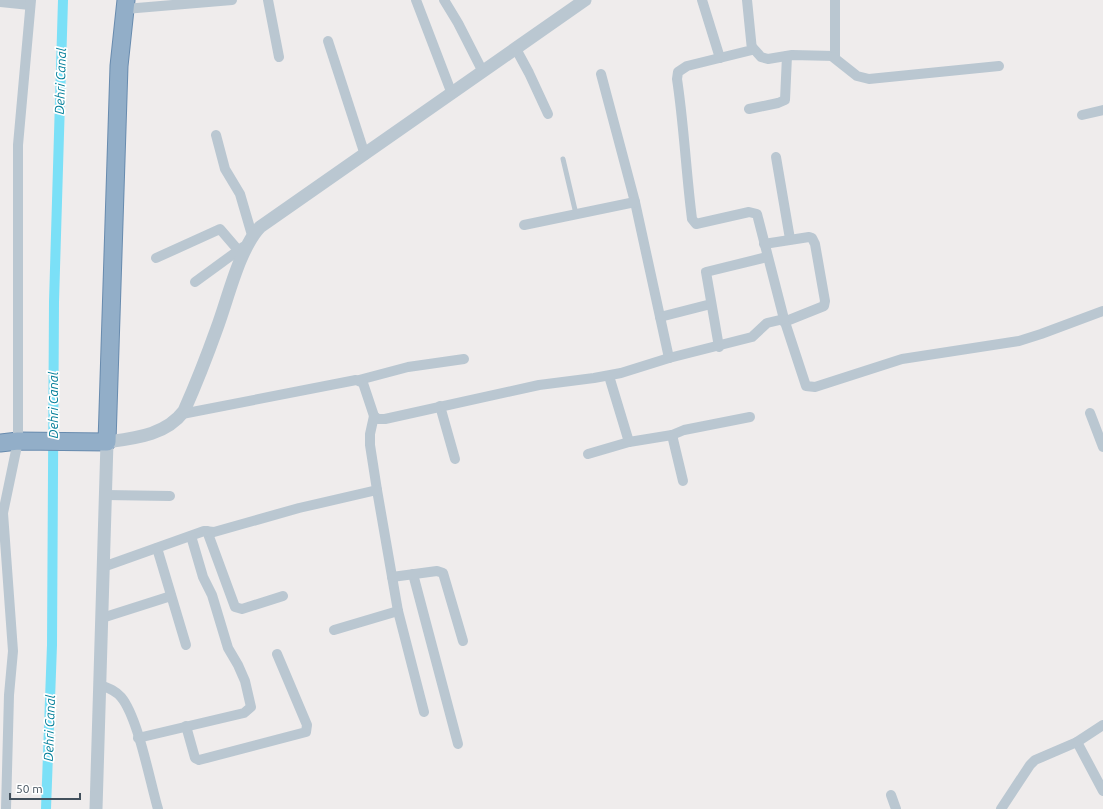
<svg xmlns="http://www.w3.org/2000/svg" width="1103" height="809" viewBox="0 0 1103 809" font-family="Ubuntu,sans-serif">
	<style>
		.lines { fill: none; stroke-linecap: round; stroke-linejoin: round }
		.canal { stroke: #7be0f7; stroke-width: 10 }
		.trunk-casing { stroke: #688bae; stroke-width: 19 }
		.service { stroke: #bac7d1; stroke-width: 5 }
		.minor { stroke: #bac7d1; stroke-width: 10 }
		.tertiary { stroke: #bac7d1; stroke-width: 13 }
		.trunk { stroke: #92aec8; stroke-width: 17 }
		.labels { text-anchor: middle; stroke-width: 3.5; stroke-linejoin: round; paint-order: stroke }
		.water-label { font-size: 13px; font-style: italic; fill: #037e99; stroke: #fff }
	</style>
	<rect width="100%" height="100%" fill="#efecec"/>
	<g class="lines">
		<path class="canal" d="M46,809L52,645L54,302L63,0"/>
		<g class="trunk-casing">
			<path id="trunk" d="M0,443L18,441L107,442L119,66L126,0"/>
		</g>
		<path class="service" d="M563,159L576,214"/>
		<g class="minor">
			<path d="M268,0L279,57"/>
			<path d="M416,0L452,94"/>
			<path d="M444,0L458,23L483,72"/>
			<path d="M702,0L720,58"/>
			<path d="M747,0L752,50L687,66L678,72L677,79C684,125 686,172 692,219L696,224L749,212L757,214L784,319L806,386L815,387L902,359L1019,341L1041,334L1103,311"/>
			<path d="M0,2L30,5"/>
			<path d="M125,9L232,0"/>
			<path d="M328,41L365,155"/>
			<path d="M753,48L761,57L768,59L792,55L835,56V0"/>
			<path d="M516,49L529,73L548,114"/>
			<path d="M833,57L857,76L869,79L999,66"/>
			<path d="M601,74L635,202L669,358"/>
			<path d="M749,109L778,103L785,100L787,56"/>
			<path d="M1082,115L1103,110"/>
			<path d="M216,135L225,169L240,194L252,235"/>
			<path d="M776,157L790,239"/>
			<path d="M524,225L635,202"/>
			<path d="M764,244L809,237L812,238L815,244L825,301L824,306L784,322"/>
			<path d="M156,258L220,229L238,250"/>
			<path d="M195,282L243,247"/>
			<path d="M660,317L711,304"/>
			<path d="M719,347L706,272L767,257"/>
			<path d="M609,376L629,442"/>
			<path d="M359,380L408,367L464,359"/>
			<path d="M440,406L455,459"/>
			<path d="M1090,413L1103,447"/>
			<path d="M182,414L356,380L363,383L374,416L378,419H385L539,385L594,378L621,373L669,358L752,337L767,323L784,319"/>
			<path d="M374,416L370,434V445L377,490L398,611L424,712"/>
			<path d="M672,435L683,481"/>
			<path d="M588,454L629,442L672,435L684,430L750,417"/>
			<path d="M106,495L170,496"/>
			<path d="M207,531L235,607L242,609L283,596"/>
			<path d="M157,548L186,645"/>
			<path d="M103,567L204,531L214,532L299,508L377,490"/>
			<path d="M413,574L458,744"/>
			<path d="M392,577L437,571L443,573L463,641"/>
			<path d="M102,618L171,596"/>
			<path d="M334,630L398,611"/>
			<path d="M100,685C108,688 115,690 121,697C138,717 150,782 158,809"/>
			<path d="M186,726L195,758L199,760L306,732L307,725L277,654"/>
			<path d="M138,738L244,713L251,707L245,681L238,665L228,648L212,595L203,577L191,536"/>
			<path d="M1077,742L1103,791"/>
			<path d="M891,795L896,809"/>
			<path d="M6,809L9,695L13,651L3,513L18,441V145L31,0"/>
			<path d="M1001,809L1030,765L1035,760L1077,742L1103,725"/>
		</g>
		<path class="tertiary" d="M96,809L107,442C136,438 166,435 184,411C196,384 207,356 217,328C228,299 239,249 260,227L585,0"/>
		<use href="#trunk" class="trunk"/>
	</g>
	<g class="labels">
		<g class="water-label">
			<text transform="translate(60 81) rotate(-88)" y="5">Dehri Canal</text>
			<text transform="translate(53 405) rotate(-90)" y="5">Dehri Canal</text>
			<text transform="translate(49 728) rotate(-88)" y="5">Dehri Canal</text>
		</g>
	</g>
	<path d="M10 793v6h70v-6" fill="none" stroke="#42505c" stroke-width="2"/>
	<text x="16" y="793" font-size="12" fill="#42505c" stroke="#ffffff" stroke-width="3" paint-order="stroke">50 m</text>
</svg>
